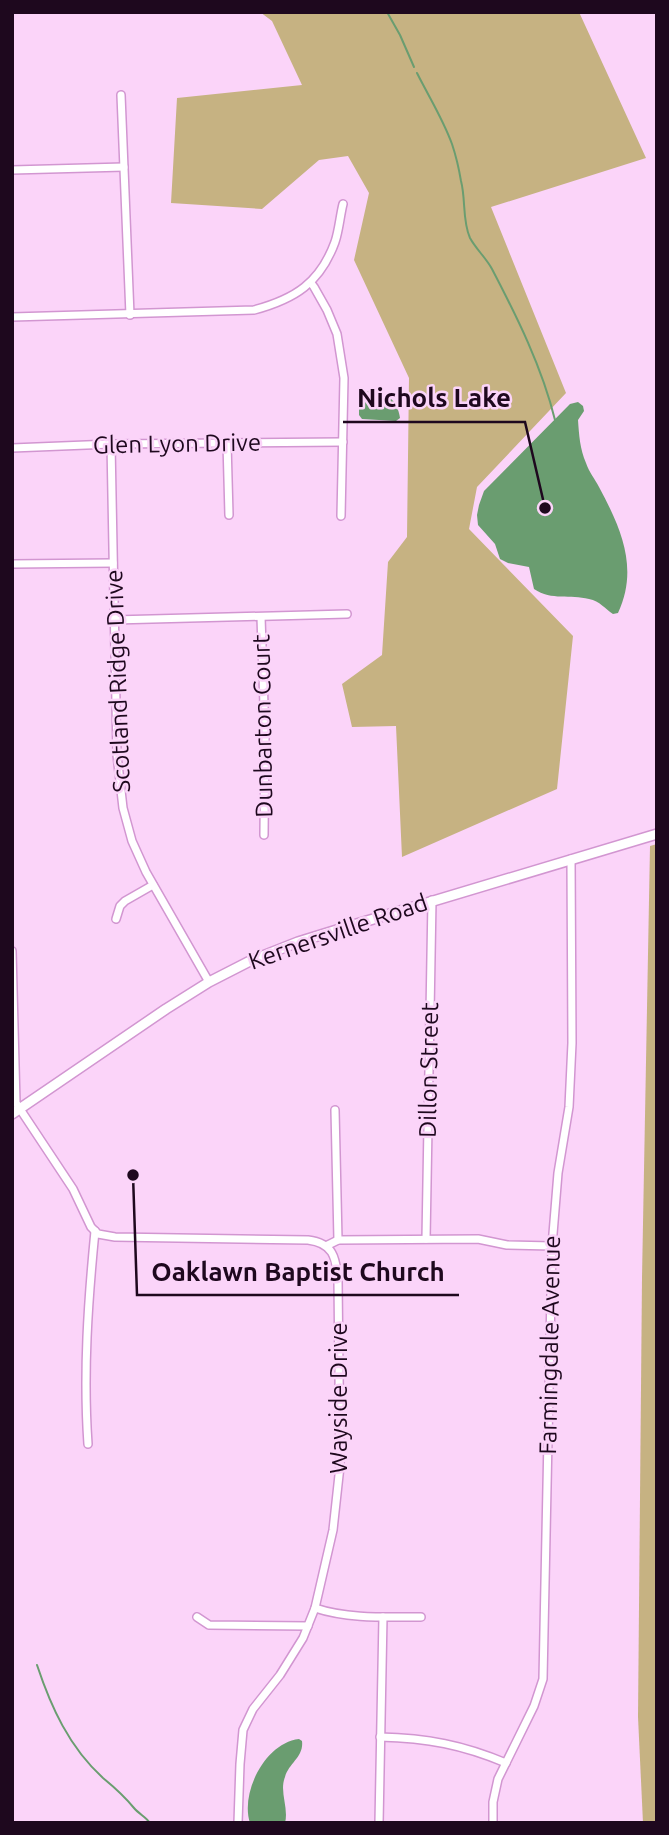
<svg xmlns="http://www.w3.org/2000/svg" width="669" height="1835" viewBox="0 0 669 1835" font-family="Ubuntu,sans-serif">
	<style>
		.green { fill: #c6b282 }
		.water { fill: #6a9d70 }
		.lines { fill: none; stroke-linecap: round; stroke-linejoin: round }
		.stream { stroke: #6a9d70; stroke-width: 2 }
		.minor-casing { stroke: #d296d1; stroke-width: 10 }
		.major-casing { stroke: #d296d1; stroke-width: 12 }
		.minor { stroke: #fff; stroke-width: 7 }
		.major { stroke: #fff; stroke-width: 9 }
		.labels { text-anchor: middle; stroke-width: 5; stroke-linejoin: round; paint-order: stroke }
		.street-label { font-size: 24px; fill: #1e081e; stroke: #fbd4f9 }
		.leader { fill: none; stroke: #1e081e; stroke-width: 2.5 }
		.callout-dot { fill: #1e081e; stroke: #fbd4f9; stroke-width: 2.5 }
		.callout-label { font-size: 26px; text-anchor: middle; font-weight: bold; fill: #1e081e; stroke: #fbd4f9; stroke-width: 5; stroke-linejoin: round; paint-order: stroke }
	</style>
	<rect width="100%" height="100%" fill="#fbd4f9"/>
	<g class="green">
		<path d="M260,12H579L646,158L491,207L566,393L477,487L469,529L573,636L557,789L402,857L396,726L352,727L342,684L382,655L388,562L407,537L409,378L354,260L369,193L348,156L319,160L262,209L171,203L177,98L302,85L272,21Z"/>
		<path d="M657,844V1823H643L638,1717L642,1278L650,846Z"/>
	</g>
	<g class="water">
		<path d="M373,391C389,395 397,400 400,418L396,421L362,419L359,415V395L363,392Z"/>
		<path d="M578,402L583,406L584,411L578,420C579,435 580,449 586,463C589,472 595,479 599,487C621,528 639,568 618,613L613,614C605,609 600,601 589,599C570,594 552,601 534,589L529,567L508,563L500,559L495,544L478,525L477,515L479,505L484,491L570,404Z"/>
		<path d="M299,1739L302,1741C304,1757 289,1763 285,1777C279,1792 289,1807 285,1823H250C240,1793 265,1743 299,1739Z"/>
	</g>
	<g class="lines">
		<g class="stream">
			<path d="M387,12L400,35L414,67"/>
			<path d="M417,73C429,97 443,119 452,144C456,156 459,169 461,181C466,200 462,220 470,238C476,249 486,258 492,269C517,317 542,367 555,420"/>
			<path d="M37,1665C51,1707 69,1747 103,1778C114,1787 125,1797 134,1808C139,1814 146,1817 150,1823"/>
		</g>
		<g class="minor-casing">
			<g id="minor">
				<path d="M121,95L130,315"/>
				<path d="M12,170L124,167"/>
				<path d="M311,283L314,287L327,310L337,334L344,378L341,516"/>
				<path d="M12,317L254,310C295,299 320,283 335,242C339,230 340,216 343,204"/>
				<path d="M227,443L229,515"/>
				<path d="M111,444L117,755L123,808L132,841L146,872L209,982"/>
				<path d="M12,448L111,444L343,442"/>
				<path d="M12,564L113,563"/>
				<path d="M261,617L265,735L264,835"/>
				<path d="M114,620L347,614"/>
				<path d="M116,919L120,906L125,901L153,885"/>
				<path d="M12,951L16,1103L73,1189L91,1227L98,1234L115,1237L308,1240C333,1243 336,1257 338,1280L340,1466L333,1530L315,1608L303,1638L280,1675L253,1709L243,1730L240,1764L238,1823"/>
				<path d="M335,1110L338,1240"/>
				<path d="M426,1239L432,900"/>
				<path d="M326,1246L338,1240L478,1239L507,1245L552,1246"/>
				<path d="M88,1444C83,1373 88,1302 95,1231"/>
				<path d="M315,1608C348,1619 386,1617 421,1617"/>
				<path d="M197,1617L209,1625L308,1626"/>
				<path d="M380,1737C427,1738 463,1745 506,1763"/>
				<path d="M379,1823L383,1617"/>
				<path d="M493,1823V1802L498,1779L534,1706L543,1679L552,1246L558,1173L569,1107L572,1043L571,859"/>
			</g>
		</g>
		<g class="major-casing">
			<path id="major" d="M12,1114L166,1009L209,982L250,961L298,942L340,929L657,834"/>
		</g>
		<use href="#minor" class="minor"/>
		<use href="#major" class="major"/>
	</g>
	<g class="labels">
		<g class="street-label">
			<text transform="translate(177 444) rotate(-1)" y="8">Glen Lyon Drive</text>
			<text transform="translate(118 681) rotate(-92)" y="8">Scotland Ridge Drive</text>
			<text transform="translate(263 726) rotate(-91)" y="8">Dunbarton Court</text>
			<text transform="translate(338 932) rotate(-19)" y="8">Kernersville Road</text>
			<text transform="translate(429 1070) rotate(-89)" y="8">Dillon Street</text>
			<text transform="translate(550 1345) rotate(-89)" y="8">Farmingdale Avenue</text>
			<text transform="translate(339 1398) rotate(-90)" y="8">Wayside Drive</text>
		</g>
	</g>
	<path class="leader" d="M545 508L525 422H343M133 1175L137 1295H459"/>
	<g class="callout-dot">
		<circle cx="545" cy="508" r="7"/>
		<circle cx="133" cy="1175" r="7"/>
	</g>
	<g class="callout-label">
		<text x="434" y="407">Nichols Lake</text>
		<text x="298" y="1281">Oaklawn Baptist Church</text>
	</g>
	<rect width="669" height="1835" fill="none" stroke="#1e081e" stroke-width="28"/>
</svg>
